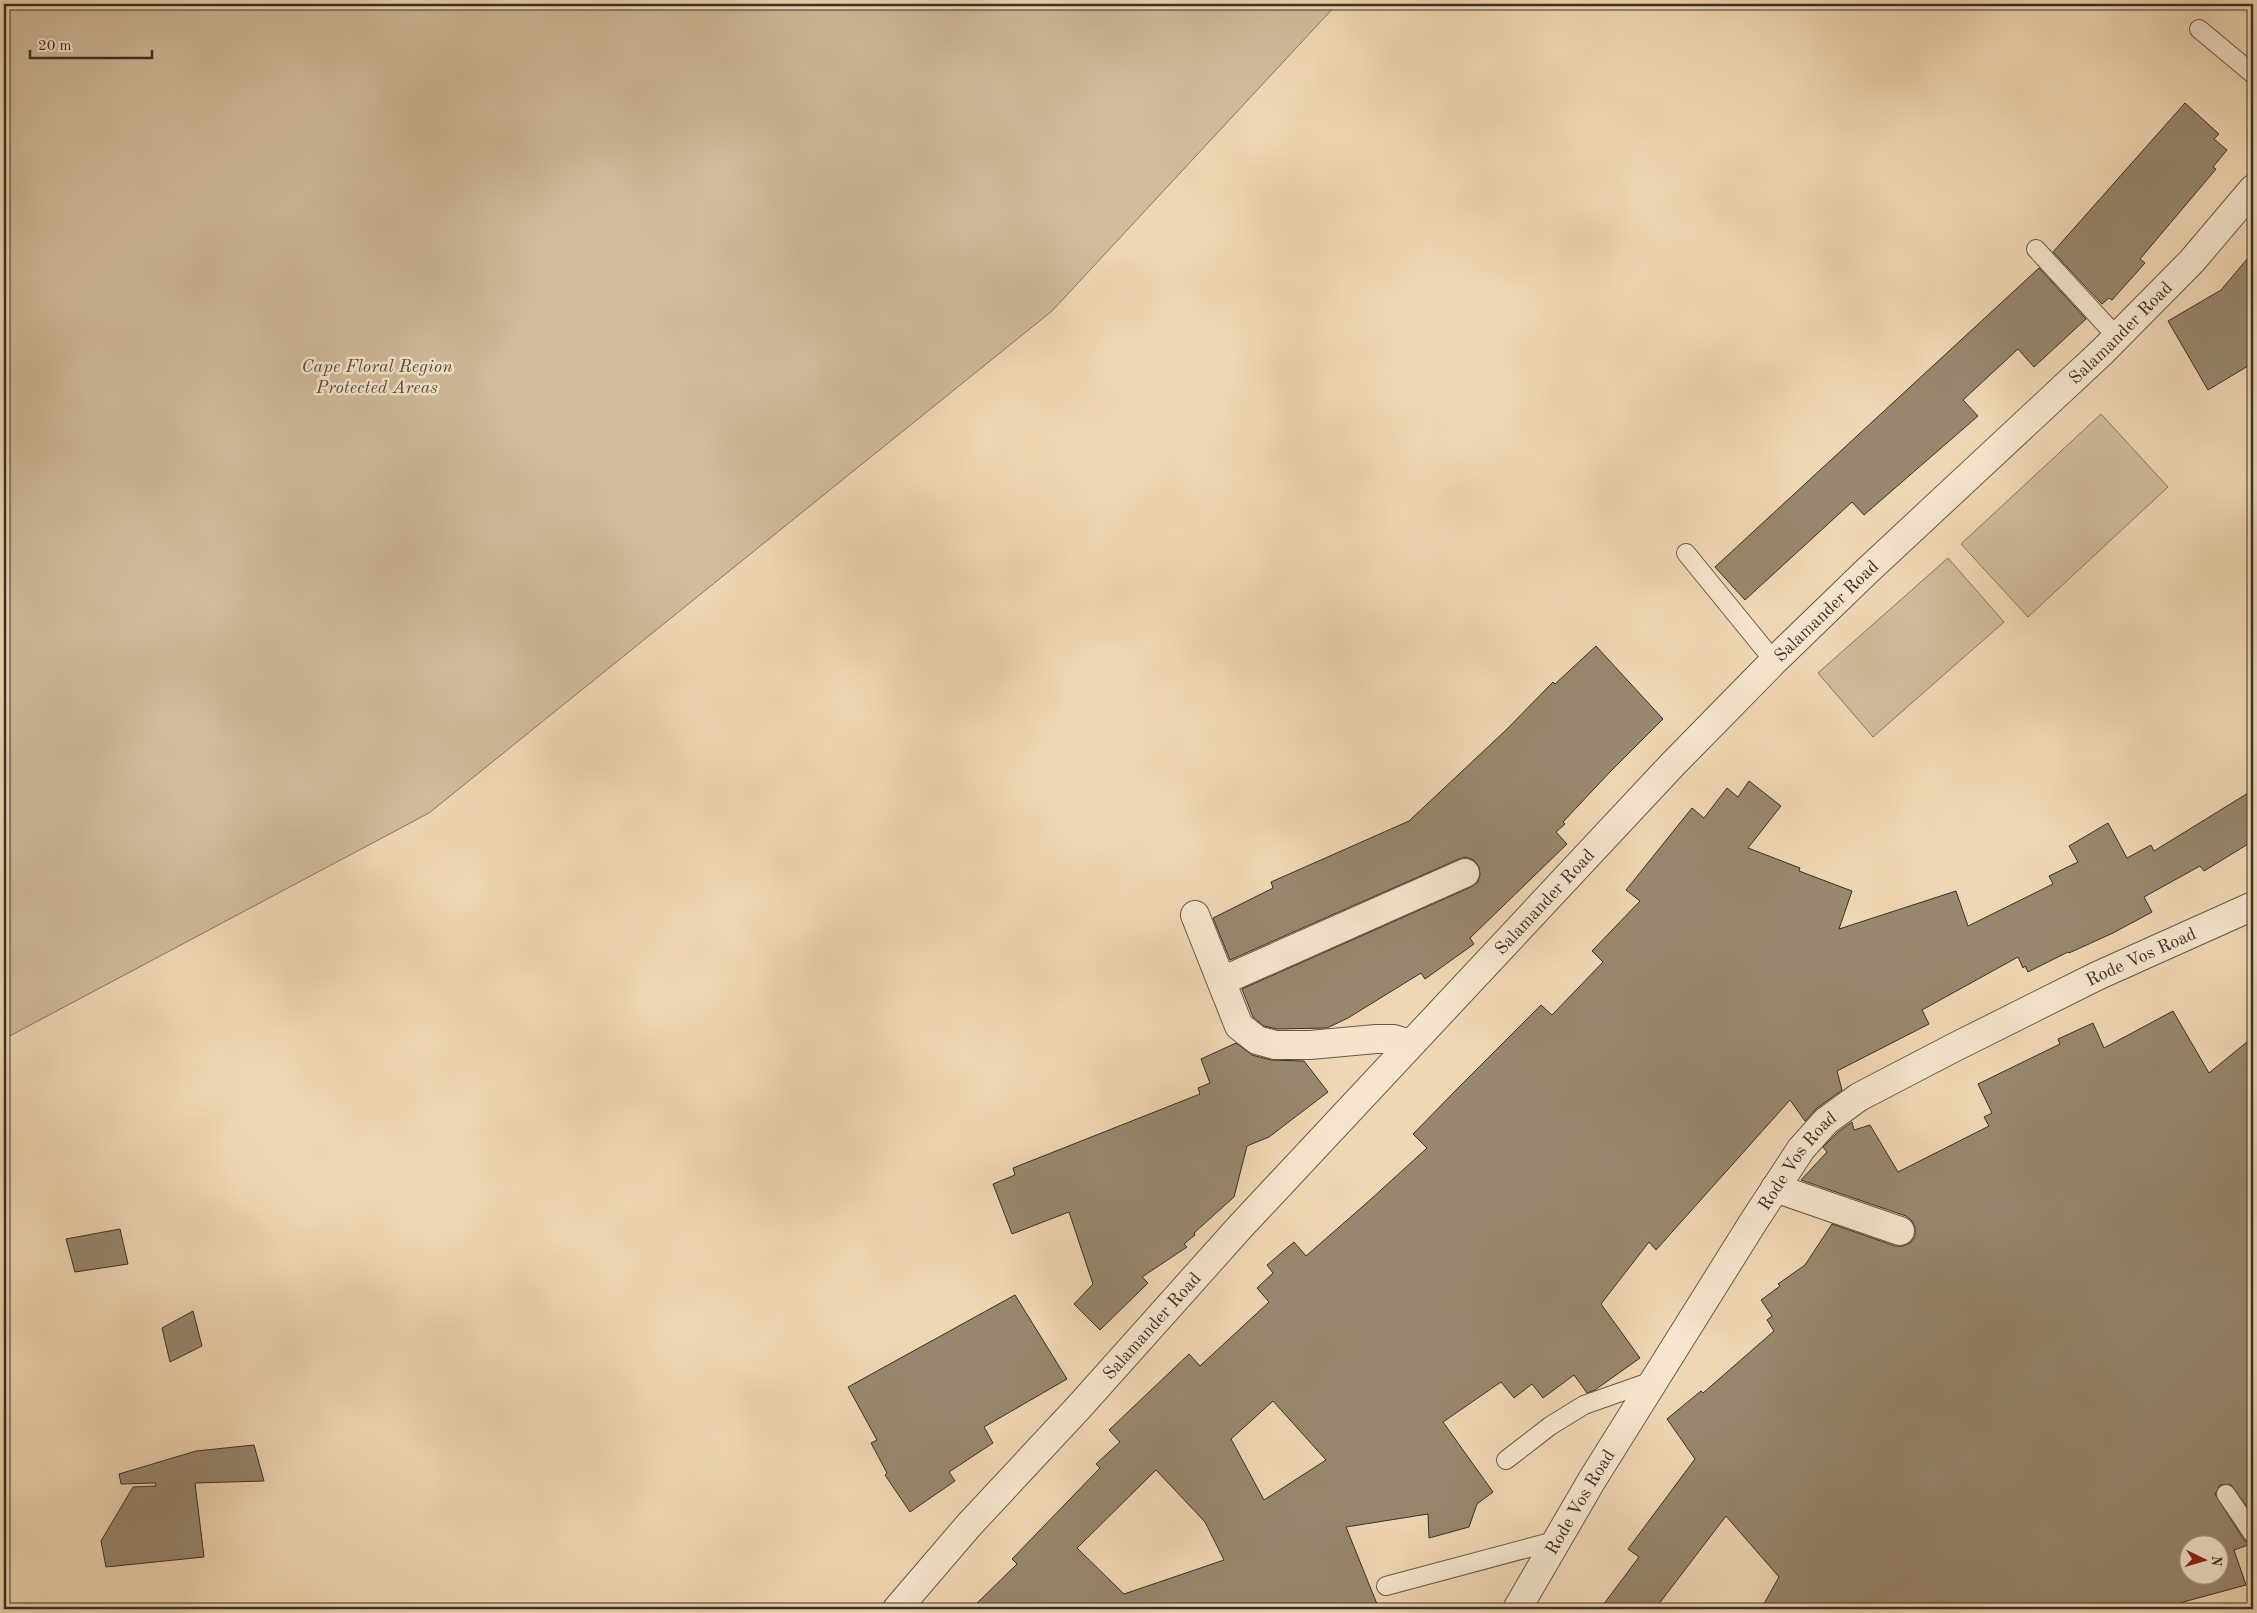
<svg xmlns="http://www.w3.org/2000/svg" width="2257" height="1613" viewBox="0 0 2257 1613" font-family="'Old Standard TT',serif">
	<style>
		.green { fill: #d1bb9b; stroke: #857660 }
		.building { fill: #98876f; stroke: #393026; fill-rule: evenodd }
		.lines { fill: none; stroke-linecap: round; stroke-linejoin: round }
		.service-casing { stroke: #675a49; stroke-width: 20 }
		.minor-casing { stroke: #675a49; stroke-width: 30 }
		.service { stroke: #f5e5ce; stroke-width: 18 }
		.minor { stroke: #f5e5ce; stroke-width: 28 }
		.labels { text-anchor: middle; stroke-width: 5; stroke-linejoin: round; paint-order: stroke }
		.street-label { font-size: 18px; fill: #393026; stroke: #f5e5ce }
		.park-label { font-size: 18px; font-style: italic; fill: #574c3d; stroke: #f5e5ce }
	</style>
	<rect width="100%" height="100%" fill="#f0d7b3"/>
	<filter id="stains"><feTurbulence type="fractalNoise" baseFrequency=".004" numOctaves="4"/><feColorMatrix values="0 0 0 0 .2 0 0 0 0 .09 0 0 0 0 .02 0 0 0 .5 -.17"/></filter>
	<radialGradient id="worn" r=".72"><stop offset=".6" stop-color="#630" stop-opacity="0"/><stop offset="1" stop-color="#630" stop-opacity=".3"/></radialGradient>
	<g class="green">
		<path d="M4,4H1337L1052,311L429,813L4,1039Z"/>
		<path d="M2101,414L2168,487L2028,617L1961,544Z"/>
		<path d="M1948,558L2004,622L1873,737L1818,673Z"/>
	</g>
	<g class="building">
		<path d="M2185,103L2219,134L2214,139L2227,150L2213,167L2216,169L2140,259L2145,263L2112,300L2109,298L2102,304L2053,252Z"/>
		<path d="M2253,252V363L2208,390L2168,321L2221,290Z"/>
		<path d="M2039,268L2086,319L2034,367L2018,349L1963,400L1978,416L1864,515L1852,502L1745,600L1715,567Z"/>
		<path d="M1596,646L1663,719L1609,773L1563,822L1565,824L1556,832L1567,844L1470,938L1474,944L1425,979L1421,973L1348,1018L1327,1028L1277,1029L1264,1026L1253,1017L1242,989L1471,887L1478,882L1480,875L1479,867L1474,860L1466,857L1459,859L1230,960L1213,918L1273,888L1271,882L1409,821L1506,730L1553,682L1555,684Z"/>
		<path d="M1749,781L1781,806L1748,848L1800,868L1799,871L1852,891L1839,929L1956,891L1968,926L2053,884L2049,876L2078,862L2069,846L2108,823L2127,858L2151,845L2154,851L2253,790V841L2204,871L2200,866L2144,897L2152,912L2113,933L2069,953L2068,952L2028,972L2025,966L2023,968L2018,957L1922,1010L1929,1024L1837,1071L1842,1090L1817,1108L1805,1121L1790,1100L1656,1250L1649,1242L1601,1304L1640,1358L1595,1390L1587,1393L1574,1375L1543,1398L1532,1384L1514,1398L1501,1382L1443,1422L1493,1492L1477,1504L1469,1527L1429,1538L1428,1514L1346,1527L1379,1609H971L1017,1564L1012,1559L1100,1468L1096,1464L1120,1442L1109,1430L1189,1354L1200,1366L1269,1302L1257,1288L1273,1273L1267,1265L1294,1242L1306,1256L1370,1200L1427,1148L1413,1134L1459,1087L1541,1005L1552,1015L1603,962L1592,951L1640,901L1626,890L1692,808L1704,818L1727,788L1738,797ZM1273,1401L1326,1460L1264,1500L1231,1439ZM1156,1470L1205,1522L1224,1560L1124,1594L1077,1548Z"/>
		<path d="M2173,1011L2209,1073L2253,1037V1515L2231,1485H2220L2215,1494L2244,1540L2251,1544L2234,1550L2246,1585L2176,1604L2178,1609H1761L1779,1577L1726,1516L1655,1609H1600L1639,1557L1628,1549L1695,1459L1667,1419L1701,1391L1703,1393L1774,1331L1767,1320L1772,1316L1761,1300L1780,1286L1778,1284L1805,1265L1832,1224L1895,1246H1903L1910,1243L1915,1237V1228L1912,1221L1906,1216L1801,1180L1827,1152L1823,1147L1837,1133L1852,1122L1854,1130L1870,1125L1898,1172L1989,1126L1984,1117L1992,1113L1978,1084L2060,1044L2058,1039L2093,1023L2104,1048ZM2190,1546H2220V1576H2190Z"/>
		<path d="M1236,1043L1252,1055L1271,1060L1304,1061L1328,1092L1269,1137L1247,1146L1234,1197L1194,1233L1195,1235L1184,1244L1187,1247L1142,1277L1148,1283L1100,1330L1074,1304L1093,1284L1069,1212L1012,1234L993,1184L1015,1175L1013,1168L1200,1094L1198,1088L1210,1083L1201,1059Z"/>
		<path d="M120,1229L128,1264L75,1272L66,1239Z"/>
		<path d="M1015,1295L1067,1379L984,1427L993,1443L949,1472L955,1481L910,1512L885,1475L887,1473L871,1443L877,1440L848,1387Z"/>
		<path d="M193,1311L202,1346L170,1362L162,1328Z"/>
		<path d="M254,1445L264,1481L195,1483L204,1557L106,1567L101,1541L133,1487L156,1486L155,1483L121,1484L119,1474L196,1451Z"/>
	</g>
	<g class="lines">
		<g class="service-casing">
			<g id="service">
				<path d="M2199,29L2253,74"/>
				<path d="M2036,249L2117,337"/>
				<path d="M1686,553L1774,661"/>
				<path d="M1506,1460L1550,1426L1584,1405L1655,1380"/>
				<path d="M2226,1494L2253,1534"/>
				<path d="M1386,1586L1558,1540"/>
			</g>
		</g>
		<g class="minor-casing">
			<g id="minor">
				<path d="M1195,915L1239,1026L1257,1040L1275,1045H1310L1376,1039H1394L1410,1044"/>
				<path d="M1222,981L1465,873"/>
				<path d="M1775,1188L1900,1231"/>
				<path id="s1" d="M897,1609L969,1525L1079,1407L1240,1227L1673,764L1774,661L1866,572L2102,352L2192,261L2253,189"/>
				<path id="s2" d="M1517,1609L1592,1480L1752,1224L1801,1149L1826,1121L1859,1097L1955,1047L2097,976L2253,906"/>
			</g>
		</g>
		<use href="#service" class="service"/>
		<use href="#minor" class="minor"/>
	</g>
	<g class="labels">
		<g class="street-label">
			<text dy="6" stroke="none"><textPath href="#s1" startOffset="1769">Salamander Road</textPath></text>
			<text dy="6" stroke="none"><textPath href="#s1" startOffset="1364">Salamander Road</textPath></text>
			<text dy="6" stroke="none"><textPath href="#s1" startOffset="959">Salamander Road</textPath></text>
			<text dy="6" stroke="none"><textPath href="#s2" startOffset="934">Rode Vos Road</textPath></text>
			<text dy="6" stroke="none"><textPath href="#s2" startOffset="529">Rode Vos Road</textPath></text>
			<text dy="6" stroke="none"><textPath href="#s1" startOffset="381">Salamander Road</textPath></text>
			<text dy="6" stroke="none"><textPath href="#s2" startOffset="124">Rode Vos Road</textPath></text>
		</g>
		<g class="park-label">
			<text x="377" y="372">Cape Floral Region<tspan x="377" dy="21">Protected Areas</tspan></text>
		</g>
	</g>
	<rect width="2257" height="1613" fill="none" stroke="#f0d7b3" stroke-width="20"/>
	<rect x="5" y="5" width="2247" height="1603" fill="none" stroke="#393026" stroke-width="2.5"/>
	<rect x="10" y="10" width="2237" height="1593" fill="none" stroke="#393026"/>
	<g transform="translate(2204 1560) rotate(95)"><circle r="24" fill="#f5e5ce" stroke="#aa9d8b"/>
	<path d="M0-4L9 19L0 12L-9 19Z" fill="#8f2418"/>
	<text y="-8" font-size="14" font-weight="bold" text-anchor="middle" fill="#393026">N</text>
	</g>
	<path d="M30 50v8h122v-8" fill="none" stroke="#393026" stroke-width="2.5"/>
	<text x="38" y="50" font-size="15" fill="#393026" stroke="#f5e5ce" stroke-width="4" paint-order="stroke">20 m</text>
	<rect width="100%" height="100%" filter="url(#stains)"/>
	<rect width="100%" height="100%" fill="url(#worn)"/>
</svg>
